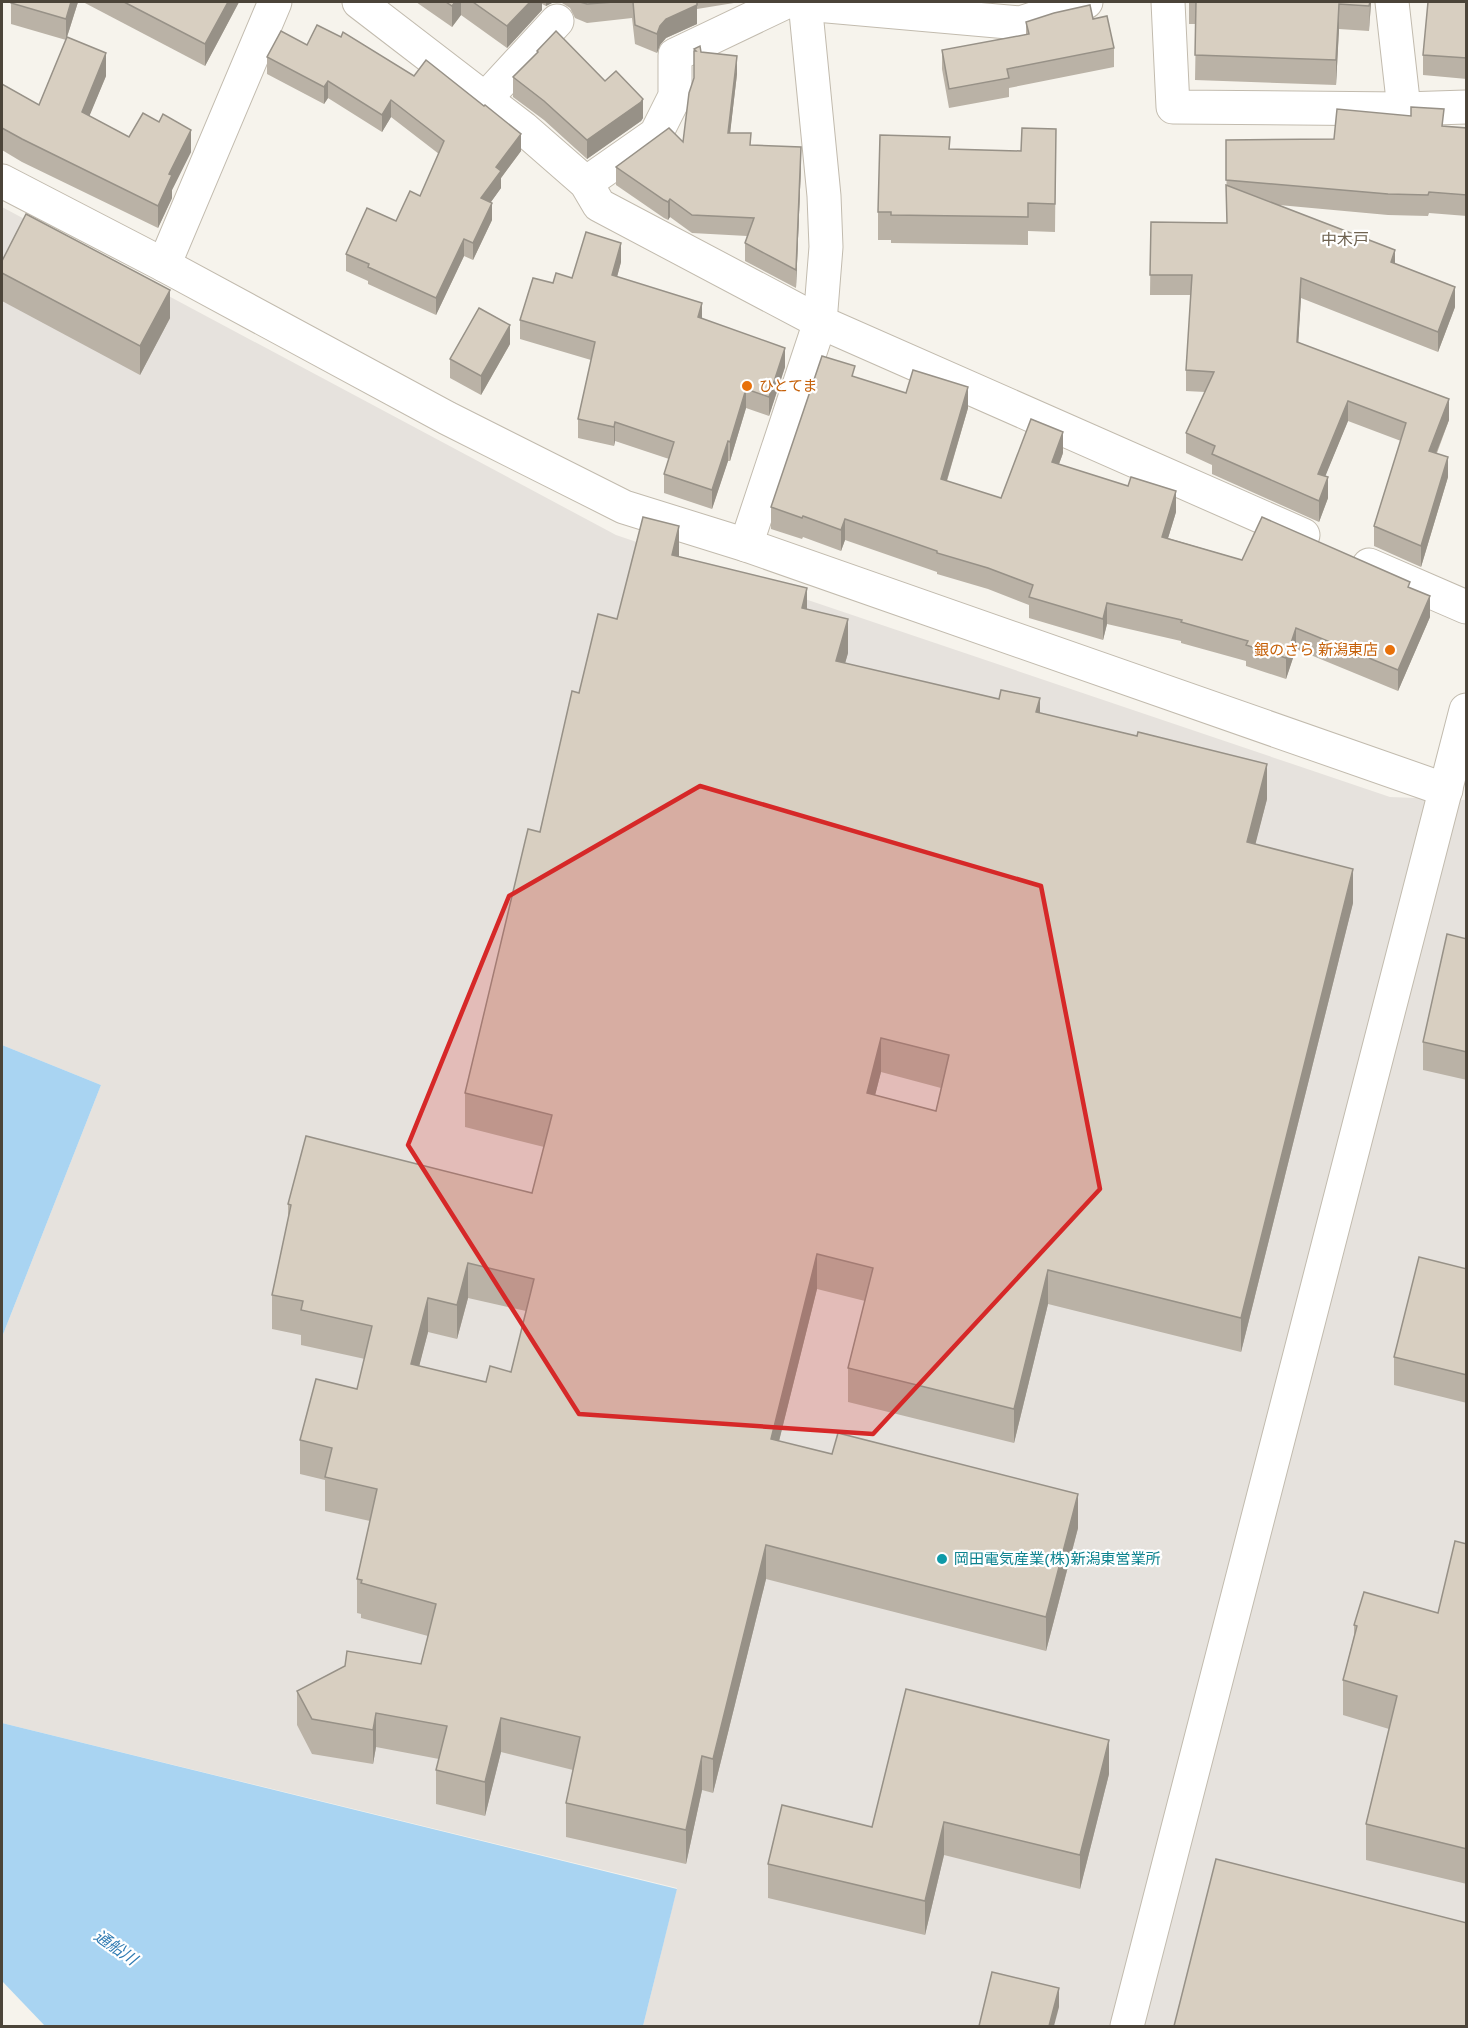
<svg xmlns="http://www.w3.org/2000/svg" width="1468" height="2028" viewBox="0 0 1468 2028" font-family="'Golos Text','Noto Sans JP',sans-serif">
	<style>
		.industrial { fill: #e6e2dd }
		.water { fill: #a9d4f2 }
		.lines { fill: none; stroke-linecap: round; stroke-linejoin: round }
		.minor-casing { stroke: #c2bbae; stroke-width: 35 }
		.minor { stroke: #fff; stroke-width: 33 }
		.wall { fill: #bab2a6; fill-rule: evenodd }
		.shaded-wall { fill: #979187 }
		.building { fill: #d8cfc1; stroke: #979187; stroke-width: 1.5; fill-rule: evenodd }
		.marked { fill: #d62828; fill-opacity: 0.2; stroke: #d62828; stroke-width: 4.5; stroke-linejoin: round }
		.food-dot { fill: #e8710a; stroke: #fff; stroke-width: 2 }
		.culture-dot { fill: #0f9aa8; stroke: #fff; stroke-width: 2 }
		.labels { text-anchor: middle; stroke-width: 4.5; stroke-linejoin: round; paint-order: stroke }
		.food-label { font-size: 15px; fill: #c56008; stroke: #fff; text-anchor: start }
		.culture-label { font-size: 15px; fill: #0d838f; stroke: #fff; text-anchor: start }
		.neighbourhood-label { font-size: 16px; fill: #6e6250; stroke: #fff }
		.water-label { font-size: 16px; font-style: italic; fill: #2e7ab2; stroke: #fff }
	</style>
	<rect width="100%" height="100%" fill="#f6f3ec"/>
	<path class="industrial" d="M2,207L616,535L1390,797L1466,800V2026H643L677,1888L2,1723V1337L101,1085L2,1045Z"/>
	<g class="water">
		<path d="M2,1045L101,1085L2,1337Z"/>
		<path d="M2,1723L677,1889L643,2026H45L2,1981Z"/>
	</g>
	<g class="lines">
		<g class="minor-casing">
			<g id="minor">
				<path d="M359,2L523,128L586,183L599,205L820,322L1303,535"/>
				<path d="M1168,2L1173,107L1404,109L1466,107"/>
				<path d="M1392,2L1404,109"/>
				<path d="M805,4L1020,23L1086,2"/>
				<path d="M485,99L557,21"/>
				<path d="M2,181L164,265L447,418L624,507L746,545L1446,790"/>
				<path d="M586,183L656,134L675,96V55L786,2"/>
				<path d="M164,265L275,2"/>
				<path d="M746,545L820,322L826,247L824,196L805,2"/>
				<path d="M1369,565L1466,607"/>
				<path d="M1127,2026L1466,710"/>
			</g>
		</g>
		<use href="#minor" class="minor"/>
	</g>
	<g class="wall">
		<path d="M83,2H239L205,66Z"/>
		<path d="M416,2H740L697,9V24L666,38L660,45L657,53L635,44L632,18L587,23L575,18L570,8L562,3H552L546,6L542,4V10L507,48L461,15L452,27Z"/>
		<path d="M1189,2H1371L1369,31L1339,29L1336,85L1195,80L1196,24H1189Z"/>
		<path d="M1467,2V79L1423,75V55Z"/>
		<path d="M11,3V2H78L67,37L106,76L89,116L129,137L191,152L172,190V198L158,228L22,162L2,150V84L39,105L66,40L11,24Z"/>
		<path d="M1093,19L1114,48V67L1009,88V97L949,108L942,69V50L1026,35V22Z"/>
		<path d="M307,45L521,151L501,178V188L490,203L492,220L473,260L464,256L436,315L368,284V281L346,271V254L396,221L420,196L439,154L391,117L382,132L328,98L324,104L267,74V57Z"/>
		<path d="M694,49L701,52L737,74L730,133L751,145L801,165L796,288L745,261V243L747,236L692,233L670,217L668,220L664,218L616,185V167L683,142L694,78Z"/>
		<path d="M537,51L605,81L643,118L641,121L587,159L544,120L513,97V77L537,53Z"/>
		<path d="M1444,126L1467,128V216L1429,213L1428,216L1388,215L1279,205L1395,263L1455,307L1438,352L1301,298L1298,343L1449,420L1437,453L1448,477L1421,567L1374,546V526L1401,441L1348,421L1325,476L1328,498L1319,522L1212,474V465L1186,453V433L1205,392L1186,391V370L1191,295H1150L1151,222L1227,223L1226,140L1334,139Z"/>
		<path d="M1056,129L1055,232L1028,231V245L891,243V240H878V212L950,149L1021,151Z"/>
		<path d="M2,261L170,318L140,375L2,301Z"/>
		<path d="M621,262L617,277L702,319L785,367L769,416L746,408L730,461H728L712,509L664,493V474L669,459L615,441L614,446L578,438V419L591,360L520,339V320L553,283L572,278Z"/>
		<path d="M510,344L481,395L450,378V359Z"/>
		<path d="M855,377L906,393L968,408L947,481L1001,498L1063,453L1059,464L1176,512L1168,538L1242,560L1410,588L1430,617L1398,691L1296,649L1286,679L1246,666V661L1181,643V641L1107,624L1103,640L1029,618V605L988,589L937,574V572L845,540L841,551L803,537L802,539L771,529V507Z"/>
		<path d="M679,557L807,609L848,653L845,663L1040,713L1267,799L1255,844L1353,903L1241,1352L1048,1304L1014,1443L848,1402V1368L865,1301L817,1289L779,1441L1078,1528L1046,1651L766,1579L713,1793L702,1790L686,1864L566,1837V1803L573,1770L501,1752L485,1816L436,1804V1770L439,1759L376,1747L373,1764L312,1754L297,1725V1691L421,1664L428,1636L361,1618V1614L357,1613V1579L370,1521L325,1511V1480L300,1474V1440L357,1389L365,1359L301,1345V1335L272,1329V1295L288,1219V1204L532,1193L544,1147L465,1127V1093L579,693L617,619ZM881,1072L941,1088L936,1111L875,1095ZM468,1298L526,1311L511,1372L486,1382L419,1366L428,1332L457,1339Z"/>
		<path d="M1467,939V1080L1423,1070V1042Z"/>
		<path d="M1467,1269V1403L1394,1385V1357Z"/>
		<path d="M1467,1544V1884L1366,1860V1824L1389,1729L1343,1715V1680L1354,1636V1625L1438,1613Z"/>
		<path d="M1109,1774L1080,1889L944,1855L925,1935L768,1898V1864L872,1827Z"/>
	</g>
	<g class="shaded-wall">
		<path d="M71,2H78L66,40V19Z"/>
		<path d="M228,2H239L205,66V44Z"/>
		<path d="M455,2H461V15L452,27V6Z"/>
		<path d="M530,2H542V10L507,48V26Z"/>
		<path d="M546,2H552V3L546,6Z"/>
		<path d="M1370,2H1371L1369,31Z"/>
		<path d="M1339,4V29L1336,85V60Z"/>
		<path d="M697,5V24L666,38L660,45L657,53V34L660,26L666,19Z"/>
		<path d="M106,53V76L82,134V112Z"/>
		<path d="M737,56V74L728,151V133Z"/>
		<path d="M328,81V98L324,104V87Z"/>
		<path d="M643,99V118L641,121L587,159V140Z"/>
		<path d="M391,100V117L382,132V115Z"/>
		<path d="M191,130V152L172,190V198L158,228V206L169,174Z"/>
		<path d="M521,134V151L501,178V188L481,216V198L496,167Z"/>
		<path d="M801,147V165L796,288V270Z"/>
		<path d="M670,199V217L668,220V202Z"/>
		<path d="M492,203V220L473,260V243Z"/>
		<path d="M464,239V256L436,315V298Z"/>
		<path d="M621,243V262L612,295V275Z"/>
		<path d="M1395,250V271L1391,262Z"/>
		<path d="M1301,278V298L1297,363V342Z"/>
		<path d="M1455,287V307L1438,352V332Z"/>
		<path d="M170,290V318L140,375V346Z"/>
		<path d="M702,303V323L698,317Z"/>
		<path d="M510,325V344L481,395V376Z"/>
		<path d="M785,348V367L769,416V397Z"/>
		<path d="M968,387V408L941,500V479Z"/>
		<path d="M746,389V408L730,461V442Z"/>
		<path d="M1449,399V420L1429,471V451Z"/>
		<path d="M1348,401V421L1318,494V474Z"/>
		<path d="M615,422V441L614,446V427Z"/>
		<path d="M1063,432V453L1052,483V462Z"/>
		<path d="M728,441V461L712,509V490Z"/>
		<path d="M1448,457V477L1421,567V546Z"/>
		<path d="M1328,477V498L1319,522V501Z"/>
		<path d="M1176,491V512L1162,558V537Z"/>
		<path d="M845,519V540L841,551V530Z"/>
		<path d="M679,526V560L672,555Z"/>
		<path d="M807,588V623L802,608Z"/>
		<path d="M1430,596V617L1398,691V670Z"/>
		<path d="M1107,603V624L1103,640V619Z"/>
		<path d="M848,619V653L836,695V661Z"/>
		<path d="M1296,628V649L1286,679V658Z"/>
		<path d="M1040,698V732L1036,712Z"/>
		<path d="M1267,764V799L1247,877V842Z"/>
		<path d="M1353,869V903L1241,1352V1318Z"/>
		<path d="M881,1038V1072L867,1127V1093Z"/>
		<path d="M817,1254V1289L771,1473V1439Z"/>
		<path d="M468,1263V1298L457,1339V1305Z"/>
		<path d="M1048,1270V1304L1014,1443V1409Z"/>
		<path d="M428,1298V1332L411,1398V1364Z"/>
		<path d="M1078,1494V1528L1046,1651V1617Z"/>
		<path d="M766,1545V1579L713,1793V1759Z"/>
		<path d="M376,1713V1747L373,1764V1730Z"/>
		<path d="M501,1718V1752L485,1816V1782Z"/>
		<path d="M1109,1740V1774L1080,1889V1855Z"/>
		<path d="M702,1756V1790L686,1864V1830Z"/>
		<path d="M944,1822V1855L925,1935V1901Z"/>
		<path d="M1059,1988V2007L1054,2026H1049Z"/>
	</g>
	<g class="building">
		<path d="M124,2H228L205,44Z"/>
		<path d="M446,2H455L452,6Z"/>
		<path d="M473,2H530L507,26Z"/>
		<path d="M580,2H614L587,4Z"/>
		<path d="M633,2H697V5L666,19L660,26L657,34L635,25Z"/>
		<path d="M1196,2H1370L1369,6L1339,4L1336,60L1195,55Z"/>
		<path d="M1428,2H1467V58L1423,55Z"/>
		<path d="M11,3V2H71L66,19Z"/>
		<path d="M1090,5L1093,19L1107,16L1114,48L1007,69L1009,78L949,89L942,50L1029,34L1026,22L1054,13Z"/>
		<path d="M317,25L341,37L343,32L414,76L426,60L484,106L485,105L521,134L496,167L501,171L481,198L492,203L473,243L464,239L436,298L368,267L369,264L346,254L367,208L396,221L410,191L420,196L444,141L391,100L382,115L328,81L324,87L267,57L281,31L307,45Z"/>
		<path d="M556,31L605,81L616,71L643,99L641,102L587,140L544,101L513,77L538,52L537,51Z"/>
		<path d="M67,37L106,53L82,112L129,137L143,113L159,122L163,114L191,130L169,174L172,175L158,206L22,139L2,128V84L39,105Z"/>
		<path d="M700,46L701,52L737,56L728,133H751L750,145L801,147L796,270L745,243L754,218L692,215L670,199L668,202L664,200L616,167L669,128L683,142L689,93L694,78V51H696L694,49Z"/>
		<path d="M1411,107L1444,109L1442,126L1467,128V195L1429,192L1428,195L1388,194L1226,180V140L1334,139L1337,109L1411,116Z"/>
		<path d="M1022,128L1056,129L1055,204L1028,203V217L891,215V212H878L880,135L950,137L949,149L1021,151Z"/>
		<path d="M1226,185L1395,250L1391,262L1455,287L1438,332L1301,278L1297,342L1449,399L1429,451L1448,457L1421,546L1374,526L1406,423L1348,401L1318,474L1328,477L1319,501L1212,454L1215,446L1186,433L1214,372L1186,370L1192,275H1150L1151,222L1227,223Z"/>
		<path d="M26,214L170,290L140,346L2,273V261Z"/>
		<path d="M586,232L621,243L612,275L702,303L698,317L785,348L769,397L746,389L730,442L728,441L712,490L664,474L674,442L615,422L614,427L578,419L595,342L520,320L533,278L553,283L556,273L572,278Z"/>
		<path d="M479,308L510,325L481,376L450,359Z"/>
		<path d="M822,356L855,366L852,376L906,393L913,370L968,387L941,479L1001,498L1031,419L1063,432L1052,462L1128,486L1131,477L1176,491L1162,537L1242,560L1262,517L1410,582L1408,587L1430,596L1398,670L1296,628L1286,658L1246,645L1248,641L1181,622L1182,620L1107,603L1103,619L1029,597L1033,585L988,568L937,553V551L845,519L841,530L803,516L802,518L771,507Z"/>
		<path d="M643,517L679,526L672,555L807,588L802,608L848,619L836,661L999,699L1001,690L1040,698L1036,712L1137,736L1138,732L1267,764L1247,842L1353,869L1241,1318L1048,1270L1014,1409L848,1368L873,1268L817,1254L771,1439L832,1454L838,1433L1078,1494L1046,1617L766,1545L713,1759L702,1756L686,1830L566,1803L580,1737L501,1718L485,1782L436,1770L447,1726L376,1713L373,1730L312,1719L297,1691L345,1666L347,1651L421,1664L436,1604L361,1583L362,1580L357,1579L377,1489L325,1477L332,1448L300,1440L316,1379L357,1389L372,1326L301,1310L303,1301L272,1295L291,1205L288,1204L306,1136L532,1193L552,1115L465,1093L528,829L540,832L572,691L579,693L598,614L617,619ZM881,1038L949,1055L936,1111L867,1093ZM468,1263L534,1279L511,1372L490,1366L486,1382L411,1364L428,1298L457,1305Z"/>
		<path d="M1447,934L1467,939V1052L1423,1042Z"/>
		<path d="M1419,1257L1467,1269V1375L1394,1357Z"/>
		<path d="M1455,1541L1467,1544V1849L1366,1824L1397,1696L1343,1680L1357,1626L1354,1625L1364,1592L1438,1613Z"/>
		<path d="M906,1689L1109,1740L1080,1855L944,1822L925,1901L768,1864L782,1805L872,1827Z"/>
		<path d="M1216,1859L1467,1923V2026H1174Z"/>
		<path d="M992,1972L1059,1988L1049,2026H979Z"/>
	</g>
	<path class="marked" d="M700,786L1041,886L1100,1189L873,1434L579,1414L408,1145L509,896Z"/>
	<g class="food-dot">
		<circle cx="747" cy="386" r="6"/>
		<circle cx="1390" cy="650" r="6"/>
	</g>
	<circle class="culture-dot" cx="942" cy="1559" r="6"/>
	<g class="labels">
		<g class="food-label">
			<text x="759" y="391">ひとてま</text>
			<text x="1378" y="655" text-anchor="end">銀のさら 新潟東店</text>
		</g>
		<g class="culture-label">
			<text x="954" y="1564">岡田電気産業(株)新潟東営業所</text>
		</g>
		<g class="neighbourhood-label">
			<text x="1345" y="245">中木戸</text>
		</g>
		<g class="water-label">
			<text transform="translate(116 1947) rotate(35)" y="6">通船川</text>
		</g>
	</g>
	<rect width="1468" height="2028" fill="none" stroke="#4b4439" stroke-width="6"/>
</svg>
